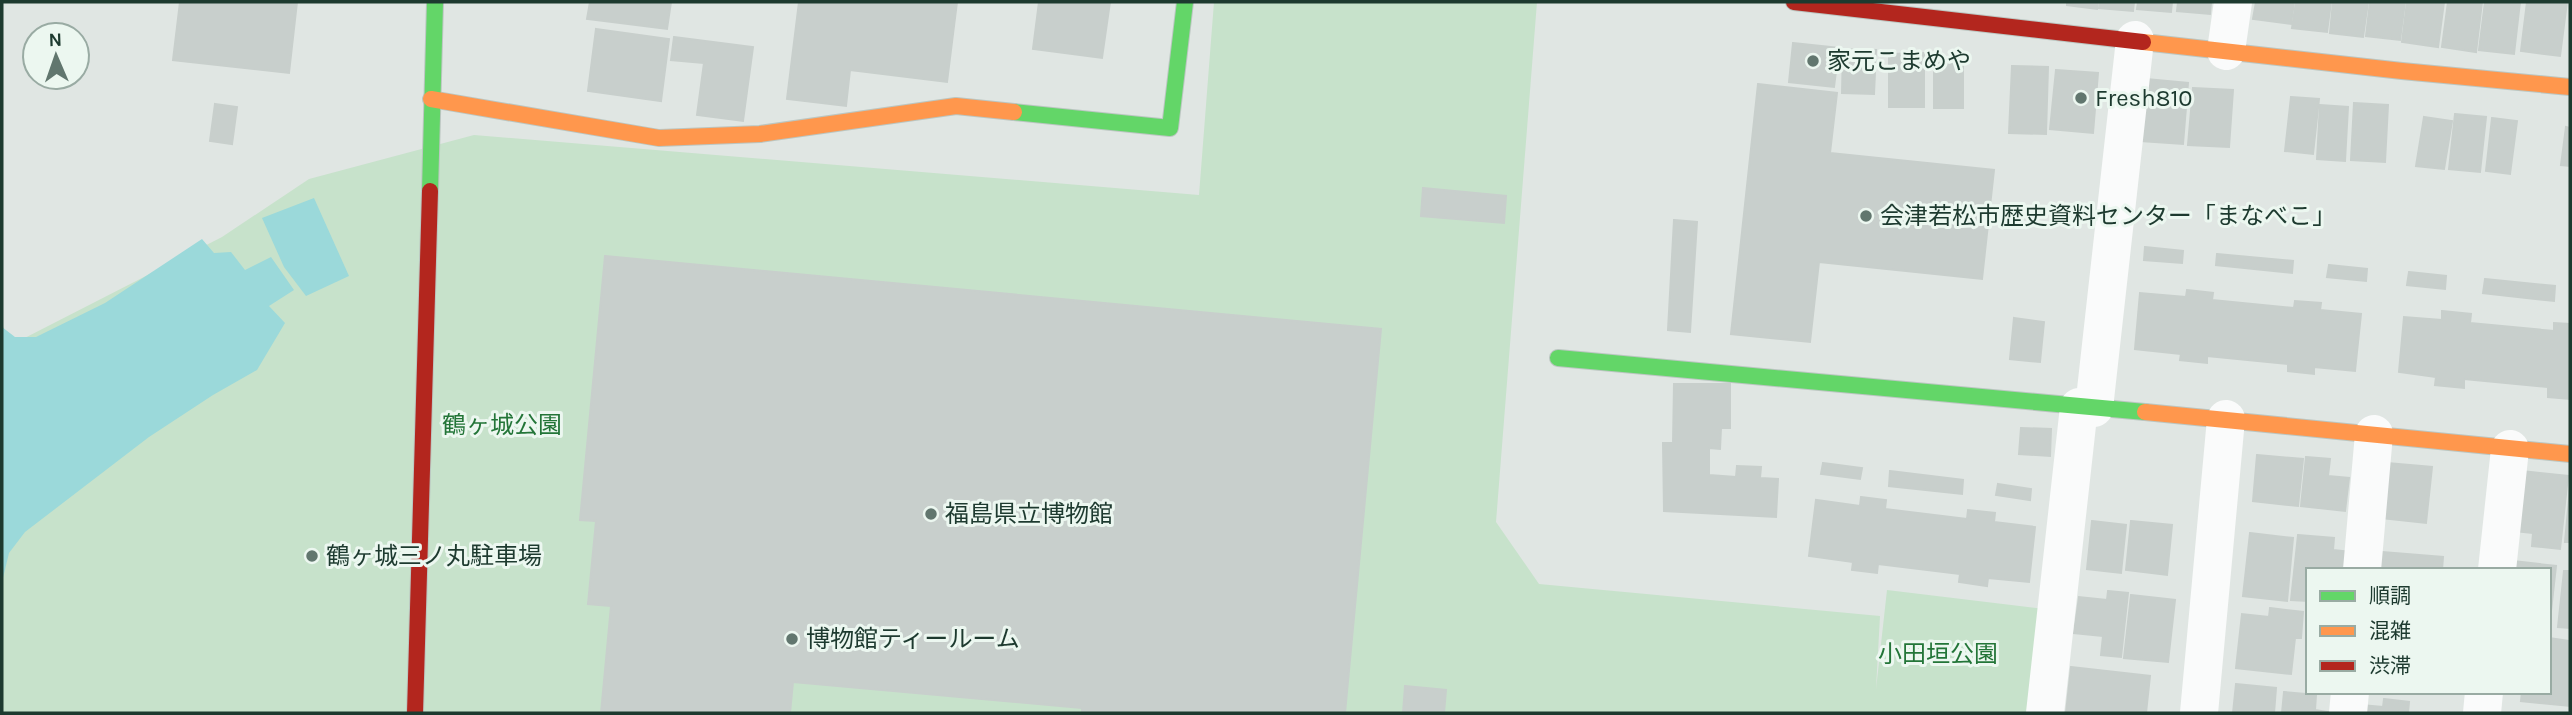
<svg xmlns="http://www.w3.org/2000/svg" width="2572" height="715" viewBox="0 0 2572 715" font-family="Karla,'Noto Sans JP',sans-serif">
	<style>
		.green { fill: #c7e2cb }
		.water { fill: #9bd9da }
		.building { fill: #c8cfcc; stroke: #c8cfcc; stroke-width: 2 }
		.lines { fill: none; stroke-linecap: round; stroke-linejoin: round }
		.fast-casing { stroke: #bbc6c1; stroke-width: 18 }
		.slow-casing { stroke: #bbc6c1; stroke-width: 18 }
		.jam-casing { stroke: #bbc6c1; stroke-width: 18 }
		.street { stroke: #fafbfb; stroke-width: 38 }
		.fast { stroke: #63d668; stroke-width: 16 }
		.slow { stroke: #ff974d; stroke-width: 16 }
		.jam { stroke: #b3261e; stroke-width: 16 }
		.poi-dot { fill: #61766e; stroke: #ecf7f0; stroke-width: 2.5 }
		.labels { text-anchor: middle; stroke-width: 6; stroke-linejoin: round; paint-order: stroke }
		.poi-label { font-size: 24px; fill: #1d3a2f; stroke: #ecf7f0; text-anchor: start }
		.park-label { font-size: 24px; fill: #237538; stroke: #ecf7f0 }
	</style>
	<rect width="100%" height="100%" fill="#e0e6e3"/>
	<path class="green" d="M1214,2H1537L1496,522L1539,584L1880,616L1876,689L1887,590L2053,610L2042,713H2V324L11,345L222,237L309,179L474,135L1199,195Z"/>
	<g class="water">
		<path d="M314,198L349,276L306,296L284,267L262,218Z"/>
		<path d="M202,239L214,253L231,252L245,270L271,257L294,290L269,306L285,323L257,370L213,395L149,437L25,532L9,553L2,582V327L15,337H36L105,303Z"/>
	</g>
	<g class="building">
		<path d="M180,2H297L289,73L173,60Z"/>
		<path d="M590,2H671L667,29L587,19Z"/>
		<path d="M799,2H957L947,82L850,70L846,106L787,99Z"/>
		<path d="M1039,2H1110L1102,58L1033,49Z"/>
		<path d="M2067,2H2098L2097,9L2067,5Z"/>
		<path d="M2100,2H2134L2133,11L2099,8Z"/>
		<path d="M2138,2H2172L2171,12L2137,9Z"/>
		<path d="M2178,2H2211L2210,14L2177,11Z"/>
		<path d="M2256,2H2294L2291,24L2253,19Z"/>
		<path d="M2296,2H2331L2327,32L2292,28Z"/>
		<path d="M2333,2H2368L2363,37L2330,33Z"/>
		<path d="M2370,2H2405L2400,40L2366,36Z"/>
		<path d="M2407,2H2444L2438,47L2402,42Z"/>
		<path d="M2448,2H2482L2476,52L2442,47Z"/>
		<path d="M2485,2H2520L2514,54L2479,50Z"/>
		<path d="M2527,2H2567L2560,56L2521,51Z"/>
		<path d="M596,29L669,39L661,101L588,91Z"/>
		<path d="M674,37L753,47L743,121L697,115L704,63L671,60Z"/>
		<path d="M1793,43L1839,48L1834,87L1789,82Z"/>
		<path d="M1843,49L1876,50L1874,94L1842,93Z"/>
		<path d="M1924,53V107H1889V54Z"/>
		<path d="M1934,63L1963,64V108H1934Z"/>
		<path d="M2012,66L2048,67L2046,134L2009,133Z"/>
		<path d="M2056,70L2098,73L2093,133L2050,129Z"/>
		<path d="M2146,79L2188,83L2183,144L2141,141Z"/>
		<path d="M1758,84L1837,93L1830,153L1994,170L1982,279L1819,262L1810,342L1731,334Z"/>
		<path d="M2193,88L2233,90L2229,147L2188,145Z"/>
		<path d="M2291,97L2319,99L2313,154L2285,151Z"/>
		<path d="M2354,103L2388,105L2385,162L2351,160Z"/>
		<path d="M215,104L237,107L232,144L210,141Z"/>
		<path d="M2320,105L2348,107L2345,161L2317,159Z"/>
		<path d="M2455,114L2486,117L2480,172L2449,169Z"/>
		<path d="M2424,117L2452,121L2444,169L2416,166Z"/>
		<path d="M2492,118L2517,121L2510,174L2486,171Z"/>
		<path d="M2566,127L2570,128V166L2561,165Z"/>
		<path d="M1423,188L1506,196L1504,223L1421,216Z"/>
		<path d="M1674,220L1697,222L1690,332L1668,330Z"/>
		<path d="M2145,247L2183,251L2182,263L2144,260Z"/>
		<path d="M2217,254L2293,261L2292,273L2216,265Z"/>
		<path d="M605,256L1381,329L1345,713H1082V708L793,682L790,713H601L611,606L588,604L596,521L580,520Z"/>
		<path d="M2329,265L2367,269L2366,281L2327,277Z"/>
		<path d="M2409,272L2446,276L2445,289L2407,285Z"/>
		<path d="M2485,279L2555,286L2554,301L2483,293Z"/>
		<path d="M2187,290L2213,293L2212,300L2294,308L2295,301L2321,303L2320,310L2361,314L2355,371L2314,367V374L2288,371V364L2207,356V363L2180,360L2181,354L2135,349L2140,293L2186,297Z"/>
		<path d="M2442,311L2471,314L2470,323L2554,331V323L2570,324V399L2548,397V387L2464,379V388L2435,385L2436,377L2399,372L2404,317L2442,320Z"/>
		<path d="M2014,318L2044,322L2040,362L2010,359Z"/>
		<path d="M1674,384H1730V428H1721L1720,449L1709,448V475L1736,477L1737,466L1761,467L1760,478L1778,479L1776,517L1664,511L1663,443H1673Z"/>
		<path d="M2021,428L2051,429L2050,456L2019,454Z"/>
		<path d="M2257,455L2303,459L2298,506L2253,501Z"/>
		<path d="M2306,457L2330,459L2328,476L2349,478L2345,511L2301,506Z"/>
		<path d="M1823,463L1862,468L1860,479L1821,474Z"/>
		<path d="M2387,463L2432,467L2426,523L2382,518Z"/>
		<path d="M1890,471L1963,480L1962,494L1889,486Z"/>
		<path d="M2522,471L2568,476L2560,549L2532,546L2533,533L2515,531Z"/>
		<path d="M1998,484L2031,489L2030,500L1996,495Z"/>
		<path d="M2570,488V542H2565Z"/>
		<path d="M1861,497L1886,500L1885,509L1967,519L1968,510L1995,513L1994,522L2035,527L2029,582L1988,578L1987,586L1959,582L1960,574L1878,564L1877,573L1852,570L1853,562L1809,556L1816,500L1860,506Z"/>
		<path d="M2092,521L2126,525L2121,573L2087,569Z"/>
		<path d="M2131,521L2172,525L2167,575L2126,570Z"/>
		<path d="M2250,533L2293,538L2287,601L2243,596Z"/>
		<path d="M2298,535L2334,538L2333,550L2351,552L2349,570H2308V601L2291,600Z"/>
		<path d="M2382,552L2443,557L2442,570H2380Z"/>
		<path d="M2513,561L2556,566L2549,629V570H2512Z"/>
		<path d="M2564,571H2570V628L2558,627Z"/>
		<path d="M2108,591L2128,593L2121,657L2101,655L2103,636L2074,633L2079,597L2107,600Z"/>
		<path d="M2131,595L2175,600L2168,662L2124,658Z"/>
		<path d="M2270,608L2303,612L2301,638H2295L2291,674L2236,668L2242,614L2269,617Z"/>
		<path d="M2549,638L2570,641V706L2521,701L2522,692H2549Z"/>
		<path d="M2071,667L2150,676L2146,713H2066Z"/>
		<path d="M2236,684L2276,688L2274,713H2233Z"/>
		<path d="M1405,686L1446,690L1444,713H1403Z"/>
		<path d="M2284,692L2316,695L2315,710L2333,713H2282Z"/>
		<path d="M2384,699L2409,702L2408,713H2361L2362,705L2383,707Z"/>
	</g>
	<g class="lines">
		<g class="fast-casing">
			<g id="fast">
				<path d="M1014,112L1170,128L1185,2"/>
				<path d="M430,191L435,2"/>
				<path d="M1558,358L2145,412"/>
			</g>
		</g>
		<g class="slow-casing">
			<g id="slow">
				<path d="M2143,42L2402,71L2570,87"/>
				<path d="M431,99L659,138L760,134L956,106L1014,112"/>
				<path d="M2145,412L2570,454"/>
			</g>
		</g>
		<g class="jam-casing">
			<g id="jam">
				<path d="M1794,2L2143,42"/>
				<path d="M415,713L430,191"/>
			</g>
		</g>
		<g class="street">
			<path d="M2226,51L2233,2"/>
			<path d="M2094,408L2135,40"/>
			<path d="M2362,570L2374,434"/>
			<path d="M2497,570L2510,449"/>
			<path d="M2045,713L2079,407"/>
			<path d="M2199,713L2226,419"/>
			<path d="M2348,713L2350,692"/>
			<path d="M2482,713L2484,692"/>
		</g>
		<use href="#fast" class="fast"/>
		<use href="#slow" class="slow"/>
		<use href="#jam" class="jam"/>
	</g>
	<g class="poi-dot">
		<circle cx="1813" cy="61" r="7"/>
		<circle cx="2081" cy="98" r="7"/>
		<circle cx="1866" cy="216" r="7"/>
		<circle cx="931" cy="514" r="7"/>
		<circle cx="312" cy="556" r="7"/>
		<circle cx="792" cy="639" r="7"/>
	</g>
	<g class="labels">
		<g class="poi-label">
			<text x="1827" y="69">家元こまめや</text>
			<text x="2095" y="106">Fresh810</text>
			<text x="1880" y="224">会津若松市歴史資料センター「まなべこ」</text>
			<text x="945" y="522">福島県立博物館</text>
			<text x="326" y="564">鶴ヶ城三ノ丸駐車場</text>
			<text x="806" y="647">博物館ティールーム</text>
		</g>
		<g class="park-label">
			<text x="502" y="433">鶴ヶ城公園</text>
			<text x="1938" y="662">小田垣公園</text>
		</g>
	</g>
	<rect width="2572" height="715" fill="none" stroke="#1d3a2f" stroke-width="7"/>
	<rect x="2306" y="568" width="245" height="126" fill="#ecf7f0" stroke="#99aba3" stroke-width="2"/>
	<rect x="2320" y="591" width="35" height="10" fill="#63d668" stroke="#99aba3" stroke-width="2"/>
	<text x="2369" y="603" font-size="21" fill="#1d3a2f">順調</text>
	<rect x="2320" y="626" width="35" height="10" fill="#ff974d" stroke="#99aba3" stroke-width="2"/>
	<text x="2369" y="638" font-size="21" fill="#1d3a2f">混雑</text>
	<rect x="2320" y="661" width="35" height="10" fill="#b3261e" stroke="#99aba3" stroke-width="2"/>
	<text x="2369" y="673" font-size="21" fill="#1d3a2f">渋滞</text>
	<g transform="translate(56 56) rotate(358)"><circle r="33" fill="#ecf7f0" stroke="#99aba3" stroke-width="2"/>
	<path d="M0-5L12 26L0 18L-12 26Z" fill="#61766e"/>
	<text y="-10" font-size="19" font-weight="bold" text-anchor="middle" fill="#1d3a2f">N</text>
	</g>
</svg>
